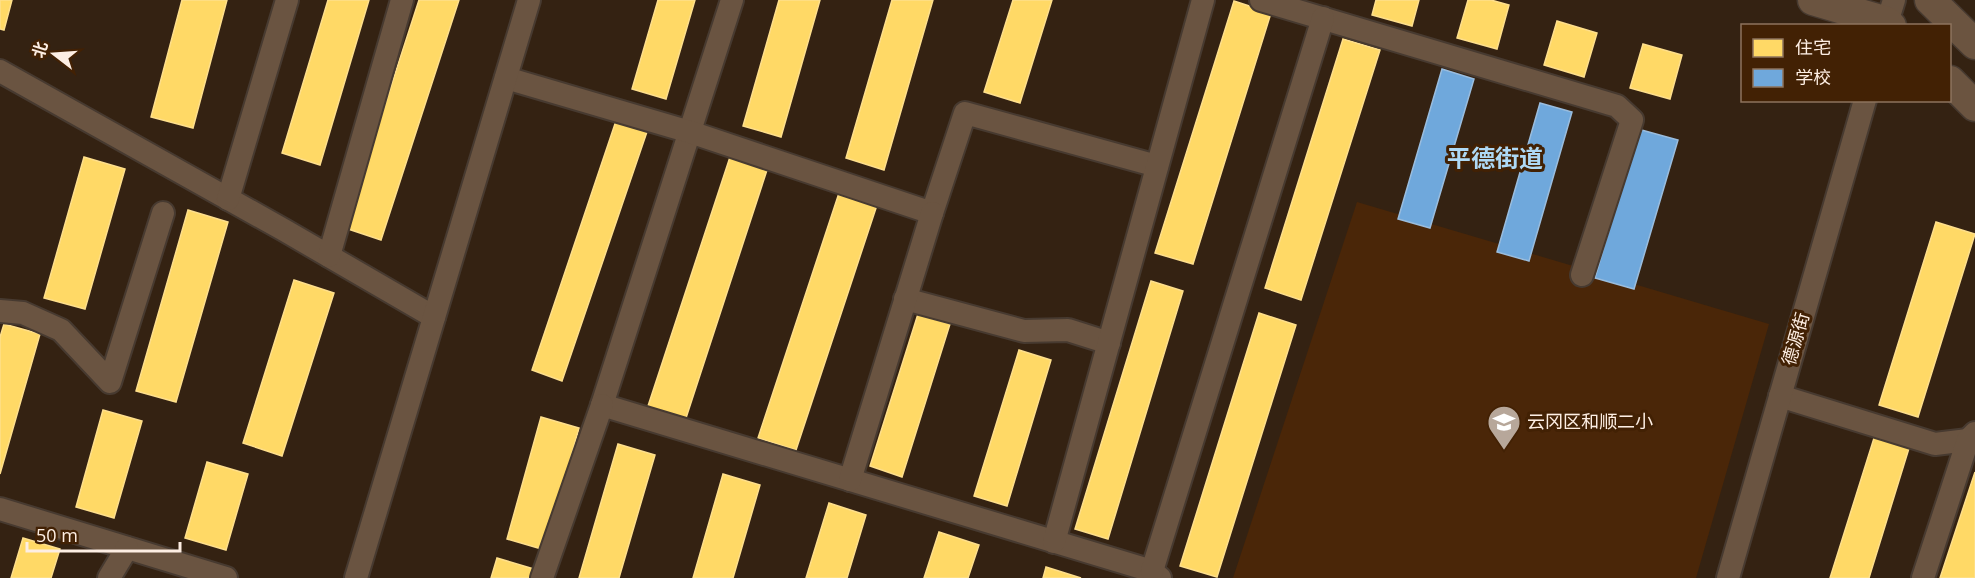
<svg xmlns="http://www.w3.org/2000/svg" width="1975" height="578" viewBox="0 0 1975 578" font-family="'Open Sans','Noto Sans SC',sans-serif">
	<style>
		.built { fill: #4a2608 }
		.homes { fill: #ffd966; stroke: #fedf8c; stroke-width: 1.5 }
		.schools { fill: #6fa8dc; stroke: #9abdde; stroke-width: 1.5 }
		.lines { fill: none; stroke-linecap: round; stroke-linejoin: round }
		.minor-casing { stroke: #473a30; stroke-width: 26 }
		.major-casing { stroke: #473a30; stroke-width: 33 }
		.minor { stroke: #6a5441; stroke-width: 22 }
		.major { stroke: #6b5440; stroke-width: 30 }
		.labels { text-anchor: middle; stroke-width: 6; stroke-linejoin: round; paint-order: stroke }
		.street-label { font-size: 18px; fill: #fdeee3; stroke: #422104 }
		.poi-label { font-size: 18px; fill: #fdeee3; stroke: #422104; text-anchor: start }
		.district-label { font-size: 24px; font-weight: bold; fill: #aed9f5; stroke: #422104 }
	</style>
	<rect width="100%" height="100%" fill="#342212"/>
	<path class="built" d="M1357,202L1769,324L1696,578H1233Z"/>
	<g class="homes">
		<path d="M0,0H12L4,30L0,29Z"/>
		<path d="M182,0H227L193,128L151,117Z"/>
		<path d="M328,0H369L320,165L282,153Z"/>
		<path d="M419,0H459L381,240L345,228Z"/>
		<path d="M658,0H695L666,99L632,89Z"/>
		<path d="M779,0H820L781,137L743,126Z"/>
		<path d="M892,0H933L884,170L846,158Z"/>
		<path d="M1013,0H1052L1020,103L984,92Z"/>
		<path d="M1376,0H1419L1412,26L1372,15Z"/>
		<path d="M1468,0H1491L1509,5L1497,49L1457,38Z"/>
		<path d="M1234,1L1271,13L1193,264L1155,253Z"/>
		<path d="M1557,21L1597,33L1584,77L1544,65Z"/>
		<path d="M1343,39L1380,50L1301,300L1265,288Z"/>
		<path d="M1643,44L1682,55L1670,99L1630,88Z"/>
		<path d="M619,112L650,123L562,381L532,370Z"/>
		<path d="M731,154L768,167L685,421L647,409Z"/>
		<path d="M84,157L125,169L85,309L44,298Z"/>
		<path d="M842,184L880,196L796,450L758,438Z"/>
		<path d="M188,210L228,222L176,402L136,391Z"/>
		<path d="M1936,222L1975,234L1918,417L1879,405Z"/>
		<path d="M294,280L334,293L282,456L243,443Z"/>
		<path d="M1151,281L1183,291L1108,539L1075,529Z"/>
		<path d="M1259,313L1296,325L1217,577L1180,566Z"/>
		<path d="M918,314L950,324L902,477L870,466Z"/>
		<path d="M4,324L40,334L0,474V337Z"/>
		<path d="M1019,350L1051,360L1007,506L974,496Z"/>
		<path d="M103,410L142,421L114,518L76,507Z"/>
		<path d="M541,417L579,428L545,550L507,539Z"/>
		<path d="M1875,435L1910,445L1869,578H1830Z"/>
		<path d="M618,444L655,455L619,578H579Z"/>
		<path d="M207,462L248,474L226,550L185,538Z"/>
		<path d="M1975,472V578H1940Z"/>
		<path d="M723,474L760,485L733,578H693Z"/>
		<path d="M829,503L866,515L847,578H806Z"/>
		<path d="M939,532L979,545L968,578H924Z"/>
		<path d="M23,538L60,549L51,578H11Z"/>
		<path d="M497,558L534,569L531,578H491Z"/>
		<path d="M1046,567L1081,578H1043Z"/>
	</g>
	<g class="schools">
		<path d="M1442,69L1474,79L1430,228L1398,219Z"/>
		<path d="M1540,103L1572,112L1529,261L1497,252Z"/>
		<path d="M1638,129L1678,140L1634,289L1595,278Z"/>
	</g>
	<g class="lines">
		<g class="minor-casing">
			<g id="minor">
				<path d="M732,0L602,405L1152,571L1160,578"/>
				<path d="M1261,0L1617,106L1632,120L1582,275"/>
				<path d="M1886,26L1894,0"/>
				<path d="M0,71L284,230L434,317"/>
				<path d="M506,78L690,132L932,213L965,113L1157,166"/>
				<path d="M228,199L287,0"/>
				<path d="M329,256L402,0"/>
				<path d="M905,299L1024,331L1068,330L1109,343"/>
				<path d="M0,311L23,313L61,330L110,382L163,213"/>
				<path d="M1780,396L1935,444L1968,440"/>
				<path d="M850,480L932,213"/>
				<path d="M0,509L226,578"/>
				<path d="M1054,542L1203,0"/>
				<path d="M1152,571L1323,18"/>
				<path d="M109,578L127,548"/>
				<path d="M356,578L529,0"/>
				<path d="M542,578L602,405"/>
				<path d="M1728,578L1865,100"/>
				<path d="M1923,578L1968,440L1975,433"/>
			</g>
		</g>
		<g class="major-casing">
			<g id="major">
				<path d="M1813,0L1887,22L1891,26"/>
				<path d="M1930,0L1975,44"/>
				<path d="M1950,81L1975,106"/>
			</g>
		</g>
		<use href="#minor" class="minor"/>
		<use href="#major" class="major"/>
	</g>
	<defs>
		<g id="school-pin" transform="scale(1.725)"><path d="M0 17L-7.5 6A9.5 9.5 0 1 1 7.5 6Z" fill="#b7a79a" stroke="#422104"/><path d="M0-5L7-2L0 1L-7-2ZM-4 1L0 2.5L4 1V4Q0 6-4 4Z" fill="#fff"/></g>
	</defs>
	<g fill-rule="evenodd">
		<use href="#school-pin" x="1504" y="422"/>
	</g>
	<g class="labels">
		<g class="street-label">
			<text transform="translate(1796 339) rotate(-74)" y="6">德源街</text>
		</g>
		<g class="poi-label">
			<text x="1527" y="428">云冈区和顺二小</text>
		</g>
		<g class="district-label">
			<text x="1495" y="167">平德街道</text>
		</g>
	</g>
	<rect x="1741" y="24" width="210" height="78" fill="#422104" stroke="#8d735d" stroke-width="1.5"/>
	<rect x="1753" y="39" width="30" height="18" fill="#ffd966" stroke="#8d735d" stroke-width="1.5"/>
	<text x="1795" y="54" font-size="18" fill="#fdeee3">住宅</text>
	<rect x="1753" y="69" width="30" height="18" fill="#6fa8dc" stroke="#8d735d" stroke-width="1.5"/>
	<text x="1795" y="84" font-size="18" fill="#fdeee3">学校</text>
	<g transform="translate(54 54) rotate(287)" stroke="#422104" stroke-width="4.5" paint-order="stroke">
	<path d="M0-4.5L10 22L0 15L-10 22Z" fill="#fdeee3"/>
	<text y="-9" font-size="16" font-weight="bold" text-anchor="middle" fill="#fdeee3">北</text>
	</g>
	<path d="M27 542v9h153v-9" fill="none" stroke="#fdeee3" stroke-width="3"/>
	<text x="36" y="542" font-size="18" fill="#fdeee3" stroke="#422104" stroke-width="4.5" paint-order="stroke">50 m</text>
</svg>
